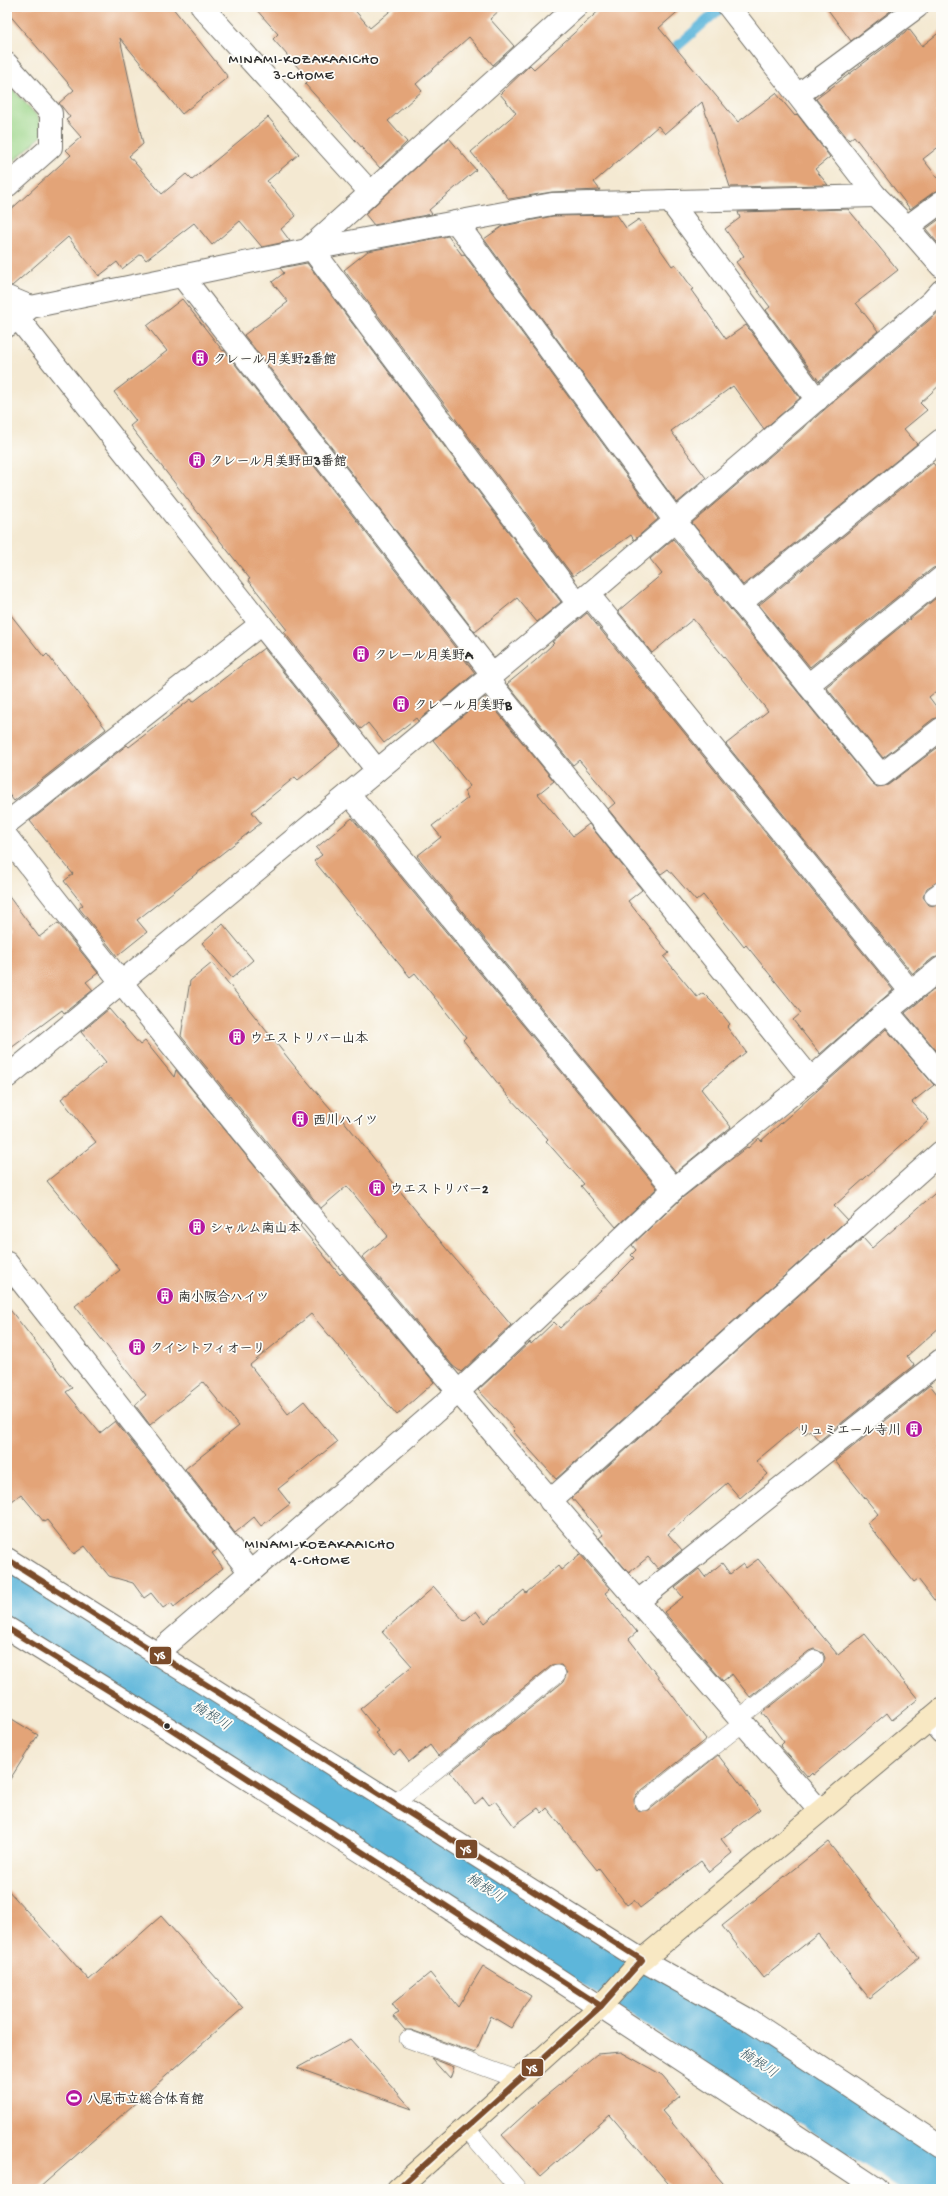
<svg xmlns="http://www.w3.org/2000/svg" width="948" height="2196" viewBox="0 0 948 2196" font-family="'Gochi Hand','Klee One',sans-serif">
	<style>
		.green { fill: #9bd589; stroke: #63805a }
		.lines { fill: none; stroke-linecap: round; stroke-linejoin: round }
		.stream { stroke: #5db6da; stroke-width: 10 }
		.river { stroke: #5db6da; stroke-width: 60 }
		.building { fill: #e3a478 }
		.lane-casing { stroke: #716e65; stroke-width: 18 }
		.street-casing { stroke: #716e65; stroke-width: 24 }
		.secondary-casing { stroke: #716e65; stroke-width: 24 }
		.lane { stroke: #fff; stroke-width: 17 }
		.street { stroke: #fff; stroke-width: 22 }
		.secondary { stroke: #f8e8c3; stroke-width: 22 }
		.bus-1-casing { stroke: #fdfcf7; stroke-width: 9 }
		.bus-1 { stroke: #7a4b2a; stroke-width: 6 }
		.bus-dot { fill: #2b2b2b; stroke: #fdfcf7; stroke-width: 1.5 }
		.labels { text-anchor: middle; stroke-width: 3.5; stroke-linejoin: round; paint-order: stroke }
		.poi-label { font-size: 13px; font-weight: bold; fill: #2b2b2b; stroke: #fdfcf7; text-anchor: start }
		.neighbourhood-label { font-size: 14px; letter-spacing: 1px; fill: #2b2b2b; stroke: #fdfcf7 }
		.water-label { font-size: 14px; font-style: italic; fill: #3c5c68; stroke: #fdfcf7 }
		.line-badge { stroke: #fdfcf7; stroke-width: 1.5 }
		.badge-label { font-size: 11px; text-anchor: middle; font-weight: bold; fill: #fff }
	</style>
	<rect width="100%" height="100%" fill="#fdfcf7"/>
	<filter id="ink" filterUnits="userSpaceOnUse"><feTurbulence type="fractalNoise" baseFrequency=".025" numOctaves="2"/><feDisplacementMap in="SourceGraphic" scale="8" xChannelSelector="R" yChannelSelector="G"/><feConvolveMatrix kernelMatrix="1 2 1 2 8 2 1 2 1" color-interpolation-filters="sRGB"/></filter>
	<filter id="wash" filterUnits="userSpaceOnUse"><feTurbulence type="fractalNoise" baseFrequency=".012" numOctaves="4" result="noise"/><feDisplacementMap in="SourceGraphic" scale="16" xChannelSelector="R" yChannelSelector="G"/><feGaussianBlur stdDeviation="0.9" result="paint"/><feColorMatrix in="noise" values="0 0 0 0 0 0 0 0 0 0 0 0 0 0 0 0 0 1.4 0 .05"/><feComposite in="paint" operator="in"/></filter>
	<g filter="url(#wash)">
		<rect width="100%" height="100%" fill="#f4e9d2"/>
		<path class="green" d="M7,83L38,117L44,134L7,167Z"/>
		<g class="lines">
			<path class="stream" d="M665,57L722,7"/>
			<path class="river" d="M7,1589L375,1816L941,2179"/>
		</g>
		<g id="blocks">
			<g class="building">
				<path d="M7,7H172L228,77L182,114L120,38L143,144L129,156L162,194L186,174L192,180L268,117L299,154L267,181L296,216L281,229L290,241L262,247L240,221L212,245L194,223L146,260L141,254L122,269L117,262L99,276L68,237L12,286L7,285V213L71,155L66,150L81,137L66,120L70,117L59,103L74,90L7,12Z"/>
				<path d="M254,7H352L370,28L395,7H503L490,19L514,46L493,65L469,37L416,84L422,91L388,121L407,142L380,168L305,84L309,80L273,39L278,34Z"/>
				<path d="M603,7H683L659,28L738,122L776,93L795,116L797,114L830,157L815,169L828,185L730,187L702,102L665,134L658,126L594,182L600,190L552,192L509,199L471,152L516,113L500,94L530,65L534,69Z"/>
				<path d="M826,7H892L893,9L851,41Z"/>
				<path d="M909,29L922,46L941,31V145L923,159L941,182V190L934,192L910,209L854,136L849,140L816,99Z"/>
				<path d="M449,138L476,170L429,210L432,214L374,225L365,214Z"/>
				<path d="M848,209L898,270L856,303L878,331L819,381L766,310L770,307L736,262L744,256L725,229L740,218L738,212Z"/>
				<path d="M617,215L626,228L639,219L672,266L675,264L693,289L691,290L726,339L746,325L800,398L764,429L733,386L671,431L706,478L677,503L484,239L503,226L553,216Z"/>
				<path d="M941,218V247L926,229Z"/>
				<path d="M448,236L462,255L464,254L658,519L634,540L631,535L573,576L344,270L368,251Z"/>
				<path d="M307,263L561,602L537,622L517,598L475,632L244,335L288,302L272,282L284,273L280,268Z"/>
				<path d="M182,299L223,351L224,350L475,673L418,721L416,718L384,743L368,723L361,729L284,632L287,630L248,580L250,579L130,426L136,421L114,392L167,351L147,326Z"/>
				<path d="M941,310V384L920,403L927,410L904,429L917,444L743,585L692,523Z"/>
				<path d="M933,463L941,473V566L933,568L810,667L759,605Z"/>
				<path d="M673,539L872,783L877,787L888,785L941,745V880L927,888L923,897L929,905L935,906L941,902V956L933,958L913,974L726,744L768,711L693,619L652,653L618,611L662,574L650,559Z"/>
				<path d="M941,594V687L929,697L941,713V717L933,719L883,758L826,687Z"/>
				<path d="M7,610L44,657L47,654L63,675L64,674L106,729L14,801L7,792Z"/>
				<path d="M587,613L893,990L820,1054L793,1020L801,1013L746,945L744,947L703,895L696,901L668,869L661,874L608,809L615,803L579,760L573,765L507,684L535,661L554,643L552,642Z"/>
				<path d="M264,648L341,745L298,780L295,777L252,812L261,823L137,920L147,932L117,956L79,908L83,905L64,881L73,874L30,821L127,745L129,747L191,699L193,702Z"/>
				<path d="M485,697L554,781L538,794L573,836L589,824L642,890L628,901L669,953L664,957L697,997L703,993L713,1003L730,1024L727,1027L746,1052L701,1089L731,1127L676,1172L417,856L441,837L432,826L468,798L464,791L470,786L433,740Z"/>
				<path d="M352,818L657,1188L616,1227L581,1186L584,1184L546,1141L548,1139L508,1096L463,1040L466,1037L415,973L410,977L314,861L322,855L316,848Z"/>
				<path d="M7,894L39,937L58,923L98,973L86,982L93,990L64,1013L62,1010L7,1051Z"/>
				<path d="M223,924L253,960L232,978L202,943Z"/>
				<path d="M212,963L296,1068L341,1121L343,1120L445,1247L511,1325L461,1372L453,1366L362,1257L388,1236L347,1186L321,1208L181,1036L190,981Z"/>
				<path d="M941,984V1056L905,1013Z"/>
				<path d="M109,1009L140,1045L145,1041L174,1077L176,1070L302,1224L300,1226L340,1275L342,1273L434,1382L397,1415L311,1314L250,1365L288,1414L304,1401L337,1442L278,1489L290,1504L261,1526L254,1517L235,1533L185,1469L239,1426L203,1382L150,1425L135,1405L146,1395L75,1306L120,1270L47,1181L96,1142L61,1099L106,1062L81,1032Z"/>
				<path d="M886,1029L934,1085L912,1102L929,1120L834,1206L847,1220L556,1479L513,1431L515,1429L478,1390L530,1342L531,1344L554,1322L560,1328L614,1278L634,1258L631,1255L636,1250L632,1245L682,1198L747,1147L748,1148L759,1138L761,1141Z"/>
				<path d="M941,1188V1326L907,1356L914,1365L819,1441L810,1430L805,1434L798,1426L756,1461L768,1474L740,1498L727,1483L668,1534L682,1550L658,1569L648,1557L629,1573L599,1538L603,1535L572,1498L863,1238L872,1248Z"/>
				<path d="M7,1306L72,1388L66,1392L100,1433L115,1421L217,1550L212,1553L223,1568L174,1607L171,1603L163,1608L151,1593L144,1598L133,1583L109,1576L85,1546L74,1554L47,1520L44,1522L21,1494L7,1505Z"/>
				<path d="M930,1385L941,1399V1609L918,1579L914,1582L867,1523L878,1514L835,1461Z"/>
				<path d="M580,1554L610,1589L605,1593L637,1632L629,1639L706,1739L637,1794L634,1799L635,1808L640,1811L649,1810L718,1755L760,1809L721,1839L732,1853L709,1872L701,1861L640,1908L634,1900L627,1905L599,1868L597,1870L547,1808L542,1813L538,1808L514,1826L495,1801L489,1805L483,1797L475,1804L450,1772L563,1682L567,1673L561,1665L551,1666L438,1756L430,1745L409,1762L400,1750L394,1755L375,1733L378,1731L360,1709L412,1666L382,1632L434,1587L464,1621L476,1611L485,1623L524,1590L526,1593L558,1566L561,1570Z"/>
				<path d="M758,1559L838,1655L865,1634L918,1699L892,1720L887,1713L813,1775L812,1773L808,1777L780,1746L784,1742L762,1713L821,1667L825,1658L823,1653L814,1649L809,1651L750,1697L732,1674L723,1681L664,1612L683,1597L675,1588L699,1569L705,1577L722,1563L730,1574L743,1564L746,1568Z"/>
				<path d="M7,1716L38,1735L7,1784Z"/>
				<path d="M828,1842L919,1958L869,1998L818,1934L763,1978L722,1926Z"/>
				<path d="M7,1889L89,1980L161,1916L243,2008L38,2189H7Z"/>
				<path d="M483,1966L531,1996L511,2028L491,2016L475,2053L411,2030H405L393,2016L399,2013L392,2004L430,1973L458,2007Z"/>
				<path d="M350,2039L412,2109L297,2068Z"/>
				<path d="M621,2052L662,2075L680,2096L662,2111L728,2189H673L610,2115L540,2177L502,2135L537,2103L597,2054Z"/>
				<path d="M431,2058L454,2067L450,2079Z"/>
			</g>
		</g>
	</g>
	<g filter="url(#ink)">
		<use href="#blocks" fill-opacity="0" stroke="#716e65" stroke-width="1"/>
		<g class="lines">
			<g class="lane-casing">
				<g id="lane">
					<path d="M933,896L941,890"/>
					<path d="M739,1718L815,1659"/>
					<path d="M643,1802L743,1723"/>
					<path d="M395,1803L557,1674"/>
					<path d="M408,2039L519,2080"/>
					<path d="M466,2128L518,2189"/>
				</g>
			</g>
			<g class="street-casing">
				<g id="street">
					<path d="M202,7L370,192"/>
					<path d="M729,7L876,196L907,227L941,266"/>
					<path d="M7,64L51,113V147L7,186"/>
					<path d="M798,95L917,7"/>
					<path d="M670,201L817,400"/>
					<path d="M456,222L675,521L881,775L941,729"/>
					<path d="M907,227L941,202"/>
					<path d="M312,249L578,604"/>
					<path d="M307,250L576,7"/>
					<path d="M182,276L493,675"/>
					<path d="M7,297L31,307"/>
					<path d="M17,317L377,770"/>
					<path d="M7,326L31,307L312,249L552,204L876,196"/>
					<path d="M589,595L911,992"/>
					<path d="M741,603L941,440"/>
					<path d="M487,679L811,1079"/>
					<path d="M808,685L941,578"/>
					<path d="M349,794L674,1189"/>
					<path d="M7,823L261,624"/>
					<path d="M7,837C266,1171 541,1492 819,1810"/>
					<path d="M887,1011L941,1075"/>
					<path d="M7,1077L578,604L932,301L941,291"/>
					<path d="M7,1263L250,1572"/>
					<path d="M550,1501L941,1152"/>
					<path d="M7,1559L642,1960L749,2020L941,2147"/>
					<path d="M637,1602L941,1360"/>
					<path d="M7,1628C301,1809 589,1999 877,2189"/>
					<path d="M157,1653L457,1393L674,1189L811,1079L887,1011L941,968"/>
					<path d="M930,1719L941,1732"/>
				</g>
			</g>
			<g class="secondary-casing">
				<path id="secondary" d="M398,2189L601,2006L642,1960L941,1710"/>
			</g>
			<use href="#lane" class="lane"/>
			<use href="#street" class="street"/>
			<use href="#secondary" class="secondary"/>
			<g class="bus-1-casing">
				<g id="bus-1">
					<path d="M7,1559L642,1960L601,2006L398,2189"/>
					<path d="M7,1628L168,1727L601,2006"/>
				</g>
			</g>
			<use href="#bus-1" class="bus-1"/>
		</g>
	</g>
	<defs>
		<g id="building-disc" transform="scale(0.9)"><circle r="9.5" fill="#b5179e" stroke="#fdfcf7"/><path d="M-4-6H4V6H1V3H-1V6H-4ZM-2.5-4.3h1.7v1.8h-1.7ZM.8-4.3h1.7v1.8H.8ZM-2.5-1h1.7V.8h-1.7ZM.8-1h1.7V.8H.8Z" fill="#fff"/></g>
		<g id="stadium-disc" transform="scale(0.9)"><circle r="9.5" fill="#b5179e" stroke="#fdfcf7"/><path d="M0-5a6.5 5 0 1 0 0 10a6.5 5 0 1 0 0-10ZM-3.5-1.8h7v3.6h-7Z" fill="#fff"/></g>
	</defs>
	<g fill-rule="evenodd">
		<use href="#building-disc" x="200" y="358"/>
		<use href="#building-disc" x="197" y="460"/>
		<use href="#building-disc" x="361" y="654"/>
		<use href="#building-disc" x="401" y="704"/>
		<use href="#building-disc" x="237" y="1037"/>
		<use href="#building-disc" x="300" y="1119"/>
		<use href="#building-disc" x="377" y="1188"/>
		<use href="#building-disc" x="197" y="1227"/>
		<use href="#building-disc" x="165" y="1296"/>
		<use href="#building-disc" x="137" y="1347"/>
		<use href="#building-disc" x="914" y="1429"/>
		<use href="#stadium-disc" x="74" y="2098"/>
	</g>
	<circle class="bus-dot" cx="167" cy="1726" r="3.5"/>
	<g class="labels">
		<g class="poi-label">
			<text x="213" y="363">クレール月美野2番館</text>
			<text x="210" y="465">クレール月美野田3番館</text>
			<text x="374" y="659">クレール月美野A</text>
			<text x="414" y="709">クレール月美野B</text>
			<text x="250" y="1042">ウエストリバー山本</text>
			<text x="313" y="1124">西川ハイツ</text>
			<text x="390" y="1193">ウエストリバー2</text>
			<text x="210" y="1232">シャルム南山本</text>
			<text x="178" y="1301">南小阪合ハイツ</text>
			<text x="150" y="1352">クイントフィオーリ</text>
			<text x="901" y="1434" text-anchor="end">リュミエール寺川</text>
			<text x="87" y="2103">八尾市立総合体育館</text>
		</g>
		<g class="neighbourhood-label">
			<text x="304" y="63">MINAMI-KOZAKAAICHO<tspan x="304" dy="16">3-CHOME</tspan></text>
			<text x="320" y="1548">MINAMI-KOZAKAAICHO<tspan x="320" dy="16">4-CHOME</tspan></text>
		</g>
		<g class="water-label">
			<text transform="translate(212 1715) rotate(32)" y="5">楠根川</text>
			<text transform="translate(486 1887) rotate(33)" y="5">楠根川</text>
			<text transform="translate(759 2062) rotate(33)" y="5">楠根川</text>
		</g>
	</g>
	<g class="line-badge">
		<rect x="149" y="1646" width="23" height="19" rx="4" fill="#7a4b2a"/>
		<rect x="455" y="1839" width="23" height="20" rx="4" fill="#7a4b2a"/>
		<rect x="521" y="2058" width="23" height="19" rx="4" fill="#7a4b2a"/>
	</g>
	<g class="badge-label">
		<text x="160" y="1659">YS</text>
		<text x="466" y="1853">YS</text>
		<text x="532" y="2072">YS</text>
	</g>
	<rect width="948" height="2196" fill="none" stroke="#fdfcf7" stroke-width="24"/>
</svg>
